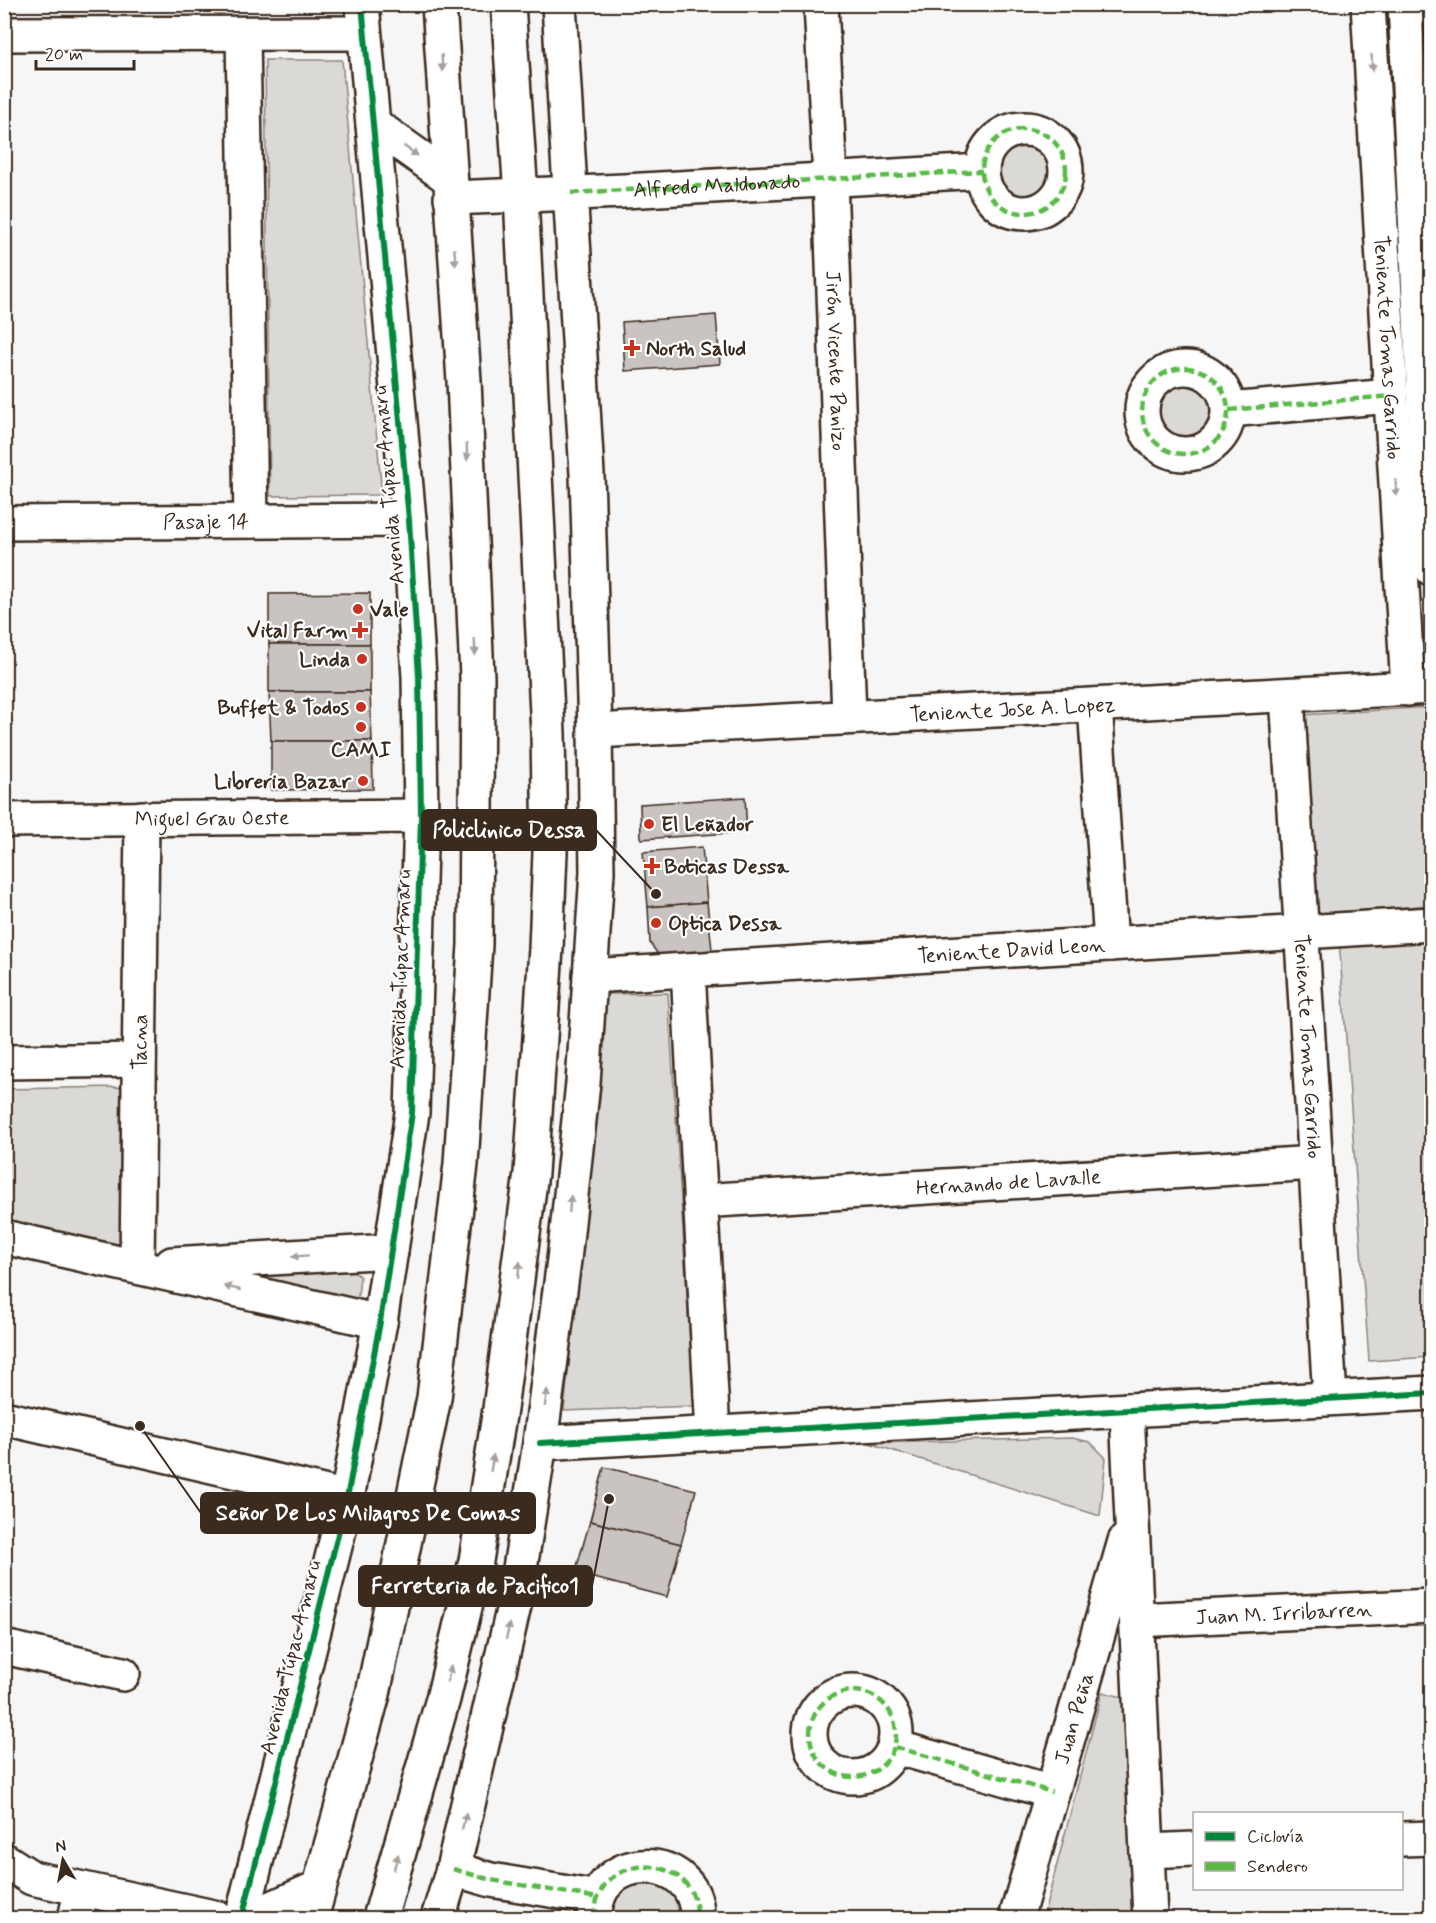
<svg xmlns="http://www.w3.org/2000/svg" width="1436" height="1923" viewBox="0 0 1436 1923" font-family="Mynerve,sans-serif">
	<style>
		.green { fill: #dbd9d6; stroke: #8b827a; stroke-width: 1.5 }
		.building { fill: #c9c3c1; stroke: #3b2a1e; stroke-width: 1.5 }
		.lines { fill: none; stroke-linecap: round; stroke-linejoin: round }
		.street-casing { stroke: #3b2a1e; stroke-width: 38 }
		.secondary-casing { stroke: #3b2a1e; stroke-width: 38 }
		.highway-casing { stroke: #3b2a1e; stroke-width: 38 }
		.street { stroke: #fff; stroke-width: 33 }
		.secondary { stroke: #fff; stroke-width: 33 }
		.highway { stroke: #fff; stroke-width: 33 }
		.quiet { stroke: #58b947; stroke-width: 4.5; stroke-dasharray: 9 4.5; stroke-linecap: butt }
		.cycleway-casing { stroke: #fff; stroke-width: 10 }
		.cycleway { stroke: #00873e; stroke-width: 6 }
		.oneway { fill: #a79f9a }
		.poi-dot { fill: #c8321e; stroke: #fff; stroke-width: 2 }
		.labels { text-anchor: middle; stroke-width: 4.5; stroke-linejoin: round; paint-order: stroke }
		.street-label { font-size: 21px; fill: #3b2a1e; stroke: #fff }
		.poi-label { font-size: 21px; font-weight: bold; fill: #3b2a1e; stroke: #fff; text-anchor: start }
		.leader { fill: none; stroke: #3b2a1e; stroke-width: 2 }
		.callout-dot { fill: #3b2a1e; stroke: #fff; stroke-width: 2 }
		.callout { fill: #3b2a1e; stroke: #3b2a1e; stroke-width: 2 }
		.callout-label { font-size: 22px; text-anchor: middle; font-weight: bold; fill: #fff }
	</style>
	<rect width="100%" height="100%" fill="#f7f6f6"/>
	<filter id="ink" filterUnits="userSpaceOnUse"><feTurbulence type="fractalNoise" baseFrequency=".0167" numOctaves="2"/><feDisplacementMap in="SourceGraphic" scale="12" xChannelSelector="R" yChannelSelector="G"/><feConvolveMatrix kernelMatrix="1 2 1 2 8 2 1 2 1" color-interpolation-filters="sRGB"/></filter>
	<g filter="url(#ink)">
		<g class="green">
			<path d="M265,60H342L382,495L270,496Z"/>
			<circle cx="1025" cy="169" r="30"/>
			<circle cx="1185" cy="408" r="33"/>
			<path d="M1431,707V905L1315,915L1301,715Z"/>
			<path d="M1431,934V1357L1369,1361L1339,940Z"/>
			<path d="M668,993L694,1406L564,1411L607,994Z"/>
			<path d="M121,1087V1245L5,1219V1089Z"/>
			<path d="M352,1269L360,1277L358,1297L350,1300L252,1277L253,1271Z"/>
			<path d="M1072,1438L1090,1442L1106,1458L1100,1516L869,1443Z"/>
			<path d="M1102,1692L1127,1698L1132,1918H1043Z"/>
			<path d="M645,1875L677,1892L684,1918H607L612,1894Z"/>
		</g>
		<g class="building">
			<path d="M716,315L720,364L625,371L622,322Z"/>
			<path d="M370,593V644H269V594Z"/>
			<rect x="269" y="644" width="101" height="48"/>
			<path d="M269,692H370L372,741H271Z"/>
			<path d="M271,741H372L373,789L271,790Z"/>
			<path d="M745,797L747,832L641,839L640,804Z"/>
			<path d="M702,847L707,902L648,907L643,852Z"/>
			<path d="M707,902L712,950L659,956L650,943L648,907Z"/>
			<path d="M604,1467L696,1490L681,1544L590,1521Z"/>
			<path d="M590,1521L681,1544L667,1597L575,1573Z"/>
		</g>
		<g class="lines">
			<g class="street-casing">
				<g id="street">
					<path id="s1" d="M821,4L830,179L849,717"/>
					<path id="s2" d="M1368,4L1408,689"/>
					<path d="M1405,4L1432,569"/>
					<path d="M4,34L364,33"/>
					<path d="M243,34L251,521"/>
					<circle cx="1024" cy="171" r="42"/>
					<path d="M451,198L624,191L982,171"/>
					<circle cx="1185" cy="411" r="43"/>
					<path d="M1229,410L1391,396"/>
					<path id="s3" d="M4,523L409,520"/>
					<path id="s4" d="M1287,695L1330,1398"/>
					<path d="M1095,705L1111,944"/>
					<path id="s5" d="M595,731L1432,687"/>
					<path id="s6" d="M4,820L421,816"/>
					<path d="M688,970L713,1433"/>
					<path id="s7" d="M590,976L1432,924"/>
					<path d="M4,1062L139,1060"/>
					<path id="s8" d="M700,1201L1315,1163"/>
					<path d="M4,1237L380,1322"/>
					<path d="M172,1264L391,1251"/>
					<path id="s9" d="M137,1266L142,818"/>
					<path d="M1127,1410L1150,1918"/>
					<path d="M4,1418L290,1484L347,1498"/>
					<path d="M540,1443L1432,1393"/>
					<path id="s10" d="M1137,1620L1432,1606"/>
					<path d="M4,1647L123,1674"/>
					<circle cx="853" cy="1734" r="43"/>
					<path d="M895,1747L1052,1792"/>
					<path d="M1402,1839L1432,1838"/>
					<path d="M1147,1851L1194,1849"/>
					<path d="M4,1860L32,1878L218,1918"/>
					<path d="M453,1869L491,1880L598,1898"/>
					<path d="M75,1918L82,1889"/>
					<path d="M595,1918C592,1850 699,1849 697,1918"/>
					<path id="s11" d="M1016,1918L1125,1541"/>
				</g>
			</g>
			<g class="secondary-casing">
				<g id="secondary">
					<path d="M242,1918L347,1498L380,1322L412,1113L421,816L419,677L409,520L362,4"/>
					<path d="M438,1918L453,1869L514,1606L540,1443L564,1260L583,1083L597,872L595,731L587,474L559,4"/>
				</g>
			</g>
			<g class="highway-casing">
				<g id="highway">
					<path d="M373,124L449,178"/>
					<path d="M250,1918L319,1887"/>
					<path d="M311,1918L373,1694L434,1398L461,1164L475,945L477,677L464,381L439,4"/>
					<path d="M380,1918L443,1699L476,1561L500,1409L531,1173L546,948L550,853L548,733L521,196L508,4"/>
				</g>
			</g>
			<use href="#street" class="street"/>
			<use href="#secondary" class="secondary"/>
			<use href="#highway" class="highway"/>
			<g class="quiet">
				<circle cx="1024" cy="171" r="42"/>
				<path id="s12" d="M571,193L982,171"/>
				<circle cx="1185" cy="411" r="43"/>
				<path d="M1229,410L1391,396"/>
				<path d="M1424,420H1432"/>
				<circle cx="853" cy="1734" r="43"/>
				<path d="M895,1747L1052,1792"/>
				<path d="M453,1869L491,1880L598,1898"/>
				<path d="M595,1918C592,1850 699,1849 697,1918"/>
			</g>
			<g class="cycleway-casing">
				<g id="cycleway">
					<path d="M540,1443L1432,1393"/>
					<path d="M242,1918L347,1498L380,1322L412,1113L421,816L419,677L409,520L362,4"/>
				</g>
			</g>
			<use href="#cycleway" class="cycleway"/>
		</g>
		<defs><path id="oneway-solid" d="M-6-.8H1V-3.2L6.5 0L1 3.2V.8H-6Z" transform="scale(1.5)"/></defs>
		<g class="oneway">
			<use href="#oneway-solid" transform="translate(442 63) rotate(87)"/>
			<use href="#oneway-solid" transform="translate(1372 63) rotate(87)"/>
			<use href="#oneway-solid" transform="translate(411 151) rotate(35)"/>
			<use href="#oneway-solid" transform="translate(455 257) rotate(86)"/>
			<use href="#oneway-solid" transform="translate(467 452) rotate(88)"/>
			<use href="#oneway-solid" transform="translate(1396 488) rotate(87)"/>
			<use href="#oneway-solid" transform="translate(475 647) rotate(87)"/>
			<use href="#oneway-solid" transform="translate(570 1204) rotate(-84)"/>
			<use href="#oneway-solid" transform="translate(300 1256) rotate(176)"/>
			<use href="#oneway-solid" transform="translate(519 1270) rotate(-83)"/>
			<use href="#oneway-solid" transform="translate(232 1288) rotate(-167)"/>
			<use href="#oneway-solid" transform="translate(546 1398) rotate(-82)"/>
			<use href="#oneway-solid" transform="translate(492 1463) rotate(-81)"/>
			<use href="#oneway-solid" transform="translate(508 1631) rotate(-77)"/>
			<use href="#oneway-solid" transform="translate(449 1674) rotate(-76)"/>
			<use href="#oneway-solid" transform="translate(464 1821) rotate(-77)"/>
			<use href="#oneway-solid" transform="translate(396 1862) rotate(-74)"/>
		</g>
	</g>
	<g class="poi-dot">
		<path d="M629 339h6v6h6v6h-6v6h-6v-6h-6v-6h6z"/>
		<circle cx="358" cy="609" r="6"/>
		<path d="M357 621h6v6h6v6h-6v6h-6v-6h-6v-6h6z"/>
		<circle cx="362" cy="659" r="6"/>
		<circle cx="361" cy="707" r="6"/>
		<circle cx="361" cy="727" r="6"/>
		<circle cx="363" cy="781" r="6"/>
		<circle cx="649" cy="824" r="6"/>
		<path d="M649 857h6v6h6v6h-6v6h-6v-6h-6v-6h6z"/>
		<circle cx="656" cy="923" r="6"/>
	</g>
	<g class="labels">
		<g class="street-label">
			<text dy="7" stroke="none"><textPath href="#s12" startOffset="146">Alfredo Maldonado</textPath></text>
			<text dy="7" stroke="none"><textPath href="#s2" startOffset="344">Teniente Tomas Garrido</textPath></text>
			<text dy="7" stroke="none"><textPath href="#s1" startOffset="357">Jirón Vicente Panizo</textPath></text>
			<text transform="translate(388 485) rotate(-95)" y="7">Avenida Túpac Amaru</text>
			<text dy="7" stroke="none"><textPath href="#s3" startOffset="202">Pasaje 14</textPath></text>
			<text dy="7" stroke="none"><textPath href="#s5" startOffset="418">Teniente Jose A. Lopez</textPath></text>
			<text dy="7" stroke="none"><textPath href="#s6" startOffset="208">Miguel Grau Oeste</textPath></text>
			<text dy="7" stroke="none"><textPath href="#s7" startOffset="422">Teniente David Leon</textPath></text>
			<text transform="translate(400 969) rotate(-88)" y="7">Avenida Túpac Amaru</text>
			<text dy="7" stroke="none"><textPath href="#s9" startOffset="224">Tacna</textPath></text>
			<text dy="7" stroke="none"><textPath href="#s4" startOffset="352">Teniente Tomas Garrido</textPath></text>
			<text dy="7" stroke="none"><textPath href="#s8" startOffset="309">Hernando de Lavalle</textPath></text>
			<text dy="7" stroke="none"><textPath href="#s10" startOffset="147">Juan M. Irribarren</textPath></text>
			<text transform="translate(290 1657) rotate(-76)" y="7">Avenida Túpac Amaru</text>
			<text dy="7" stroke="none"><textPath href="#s11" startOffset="208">Juan Peña</textPath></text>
		</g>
		<g class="poi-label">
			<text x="646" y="355">North Salud</text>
			<text x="370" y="616">Vale</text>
			<text x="348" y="637" text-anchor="end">Vital Farm</text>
			<text x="350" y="666" text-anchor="end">Linda</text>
			<text x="349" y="714" text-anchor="end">Buffet &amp; Todos</text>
			<text x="361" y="756" text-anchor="middle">CAMI</text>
			<text x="351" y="788" text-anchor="end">Libreria Bazar</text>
			<text x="661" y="831">El Leñador</text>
			<text x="664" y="873">Boticas Dessa</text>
			<text x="668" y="930">Optica Dessa</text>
		</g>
	</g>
	<path class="leader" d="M656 894L596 830M140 1426L201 1513M609 1499L592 1586"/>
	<g class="callout-dot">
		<circle cx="656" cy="894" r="6"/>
		<circle cx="140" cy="1426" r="6"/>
		<circle cx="609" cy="1499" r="6"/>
	</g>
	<g class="callout">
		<rect x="422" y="810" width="174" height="40" rx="6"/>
		<rect x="201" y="1493" width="334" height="40" rx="6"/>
		<rect x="359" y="1566" width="233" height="40" rx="6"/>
	</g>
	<g class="callout-label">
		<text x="509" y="837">Policlinico Dessa</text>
		<text x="368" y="1520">Señor De Los Milagros De Comas</text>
		<text x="475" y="1593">Ferreteria de Pacifico1</text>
	</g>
	<rect width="1436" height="1923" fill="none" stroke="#fff" stroke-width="24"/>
	<rect x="12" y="12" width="1412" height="1899" fill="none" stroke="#3b2a1e" stroke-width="2" filter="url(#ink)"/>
	<rect x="1193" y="1812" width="210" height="78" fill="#ffffff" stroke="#b1aaa5" stroke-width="1.5"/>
	<rect x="1205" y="1832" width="30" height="9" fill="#00873e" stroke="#b1aaa5" stroke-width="1.5"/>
	<text x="1247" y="1842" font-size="18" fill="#3b2a1e">Ciclovía</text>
	<rect x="1205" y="1862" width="30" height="9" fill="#58b947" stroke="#b1aaa5" stroke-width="1.5"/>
	<text x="1247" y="1872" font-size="18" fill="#3b2a1e">Sendero</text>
	<g transform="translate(63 1860) rotate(350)" stroke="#ffffff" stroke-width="4.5" paint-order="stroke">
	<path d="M0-4.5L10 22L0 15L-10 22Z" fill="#3b2a1e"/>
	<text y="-9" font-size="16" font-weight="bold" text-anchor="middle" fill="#3b2a1e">N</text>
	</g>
	<path d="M36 60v9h98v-9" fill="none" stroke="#3b2a1e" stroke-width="3"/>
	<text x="45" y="60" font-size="18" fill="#3b2a1e" stroke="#ffffff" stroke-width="4.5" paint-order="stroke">20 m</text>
</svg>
